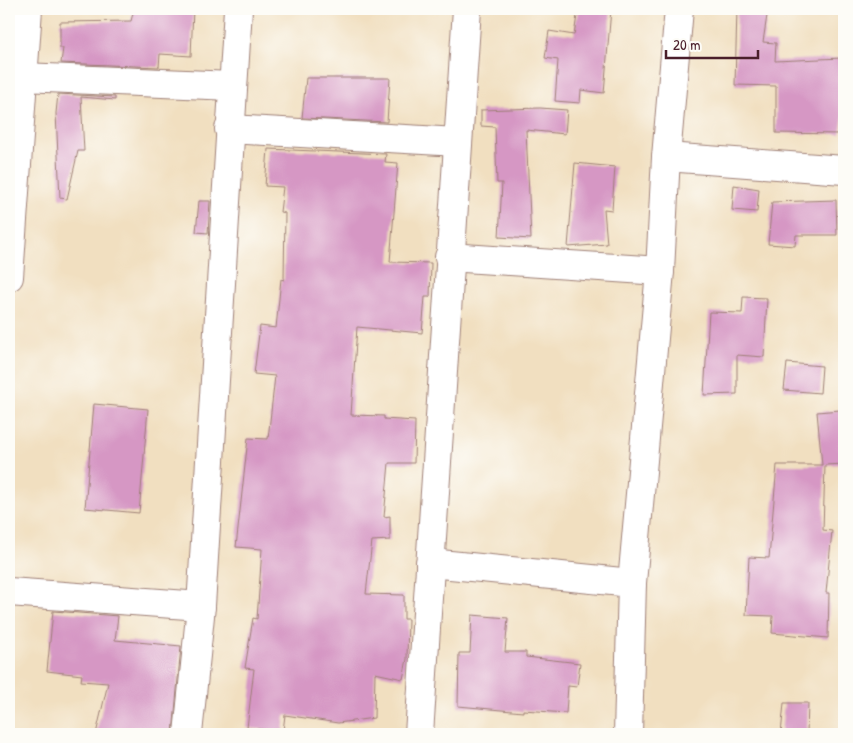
<svg xmlns="http://www.w3.org/2000/svg" width="853" height="743" viewBox="0 0 853 743" font-family="'Patrick Hand',sans-serif">
	<style>
		.building { fill: #d697c4 }
		.lines { fill: none; stroke-linecap: round; stroke-linejoin: round }
		.minor-casing { stroke: #9e7f76; stroke-width: 30 }
		.minor { stroke: #fff; stroke-width: 28 }
	</style>
	<rect width="100%" height="100%" fill="#fdfcf7"/>
	<filter id="ink" filterUnits="userSpaceOnUse"><feTurbulence type="fractalNoise" baseFrequency=".02" numOctaves="2"/><feDisplacementMap in="SourceGraphic" scale="10" xChannelSelector="R" yChannelSelector="G"/><feConvolveMatrix kernelMatrix="1 2 1 2 8 2 1 2 1" color-interpolation-filters="sRGB"/></filter>
	<filter id="wash" filterUnits="userSpaceOnUse"><feTurbulence type="fractalNoise" baseFrequency=".0096" numOctaves="4" result="noise"/><feDisplacementMap in="SourceGraphic" scale="20" xChannelSelector="R" yChannelSelector="G"/><feGaussianBlur stdDeviation="1.12" result="paint"/><feColorMatrix in="noise" values="0 0 0 0 0 0 0 0 0 0 0 0 0 0 0 0 0 1.4 0 .05"/><feComposite in="paint" operator="in"/></filter>
	<g filter="url(#wash)">
		<rect width="100%" height="100%" fill="#f1dfc0"/>
		<g id="blocks">
			<g class="building">
				<path d="M134,9H193L191,56L160,54L159,67L61,63L63,48H60V22L131,21Z"/>
				<path d="M578,9H611L604,93L581,90L580,103L555,101L558,60L545,58L549,31L574,35Z"/>
				<path d="M737,9H768L763,42L776,43L775,61L842,58L843,117L840,134L776,133V86L735,85Z"/>
				<path d="M306,78H390L387,122L302,118Z"/>
				<path d="M58,94L115,97V100L81,97L84,151H78L67,199L60,198L56,113Z"/>
				<path d="M540,108L567,110L565,134L526,130L531,239L499,237L502,183H497L495,127L481,126V110Z"/>
				<path d="M268,149L386,154L385,162L398,163L390,262L431,263L430,297H425L422,333L357,327L351,415L384,416V419L415,421L414,463H389L384,517L390,516V540L372,541L366,594L404,595V619H408L407,659L403,679L375,673L374,718L338,723L285,715L283,731L247,728L254,669L245,668L253,618L257,619L262,549L236,547L248,438L268,439L275,376L254,374L260,326L276,328L281,279L284,280L285,213L280,212L283,187L265,186Z"/>
				<path d="M575,163L615,167L612,210L604,209L607,244L568,247Z"/>
				<path d="M734,185L759,189L757,212L732,210Z"/>
				<path d="M836,200L837,235H796L795,246L768,244L772,202Z"/>
				<path d="M199,201H210L208,233L196,232Z"/>
				<path d="M743,297L767,298L764,357L737,355V394L704,395L709,312L742,313Z"/>
				<path d="M787,363L822,366L820,393L784,390Z"/>
				<path d="M94,404L148,409L139,513L85,508Z"/>
				<path d="M840,410L844,464L825,465L823,530L832,531L826,593H829L828,638L772,633L773,616L746,615L749,557L769,558L777,465H822L817,412Z"/>
				<path d="M53,611L118,616L115,640L181,646L173,734H96L108,683L81,681L82,675L47,671Z"/>
				<path d="M472,615L508,618L505,652H526V657L580,663L577,687L568,686L566,713L523,710V712L458,706L459,653H470Z"/>
				<path d="M784,703H808L807,734H781Z"/>
			</g>
		</g>
	</g>
	<g filter="url(#ink)">
		<use href="#blocks" fill-opacity="0" stroke="#9e7f76" stroke-width="1"/>
		<g class="lines">
			<g class="minor-casing">
				<g id="minor">
					<path d="M23,77L232,86"/>
					<path d="M229,129L458,142"/>
					<path d="M666,157L844,170"/>
					<path d="M449,257L660,271"/>
					<path d="M9,277L28,9"/>
					<path d="M430,563L632,583"/>
					<path d="M9,592L201,606"/>
					<path d="M188,734L201,606L238,9"/>
					<path d="M419,734L467,9"/>
					<path d="M628,734L632,583L660,271L666,157L679,9"/>
				</g>
			</g>
			<use href="#minor" class="minor"/>
		</g>
	</g>
	<rect width="853" height="743" fill="none" stroke="#fdfcf7" stroke-width="30"/>
	<path d="M666 50v8h92v-8" fill="none" stroke="#4a1f2b" stroke-width="2.5"/>
	<text x="673" y="50" font-size="15" fill="#4a1f2b" stroke="#fdfcf7" stroke-width="4" paint-order="stroke">20 m</text>
</svg>
